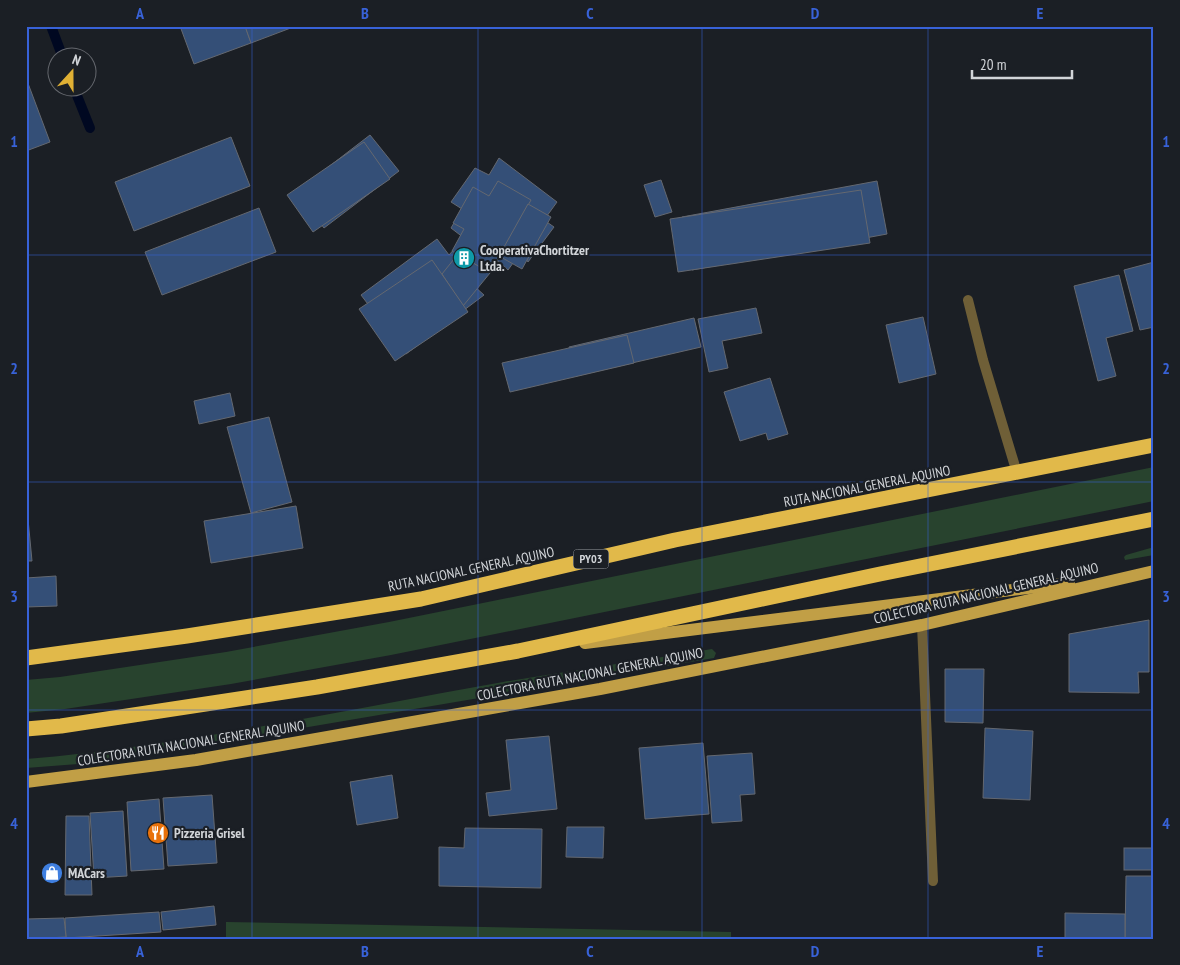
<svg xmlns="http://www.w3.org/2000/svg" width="1180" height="965" viewBox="0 0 1180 965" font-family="'PT Sans Narrow',sans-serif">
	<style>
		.green { fill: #28432e }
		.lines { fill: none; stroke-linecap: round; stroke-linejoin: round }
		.stream { stroke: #000821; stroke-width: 10 }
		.building { fill: #344f77; stroke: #646870 }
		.service { stroke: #6f5f37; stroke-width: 10 }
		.minor { stroke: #6f5f37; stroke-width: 10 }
		.primary { stroke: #c19f46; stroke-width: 12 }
		.motorway { stroke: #e1b94a; stroke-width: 15 }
		.grid { fill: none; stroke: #3862d8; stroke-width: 1; stroke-opacity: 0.55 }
		.labels { text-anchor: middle; stroke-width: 4.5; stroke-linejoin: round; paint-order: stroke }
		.shield { fill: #1b1f25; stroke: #9a9ea2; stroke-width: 1 }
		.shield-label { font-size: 12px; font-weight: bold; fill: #d1d4d8 }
		.poi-label { font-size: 14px; font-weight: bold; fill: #d1d4d8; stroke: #1b1f25; text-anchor: start }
		.street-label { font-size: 14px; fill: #d1d4d8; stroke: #1b1f25 }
		.neatline { fill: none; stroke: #3862d8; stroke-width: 2 }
		.grid-label { font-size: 16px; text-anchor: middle; font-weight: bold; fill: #3862d8 }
	</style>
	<rect width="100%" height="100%" fill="#1b1f25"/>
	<g class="green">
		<path d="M1154,467V501L391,655L231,684L65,709L26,713V680L60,677L226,652L389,622Z"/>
		<path d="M1154,547V555L1125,560L1124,557L1126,555Z"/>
		<path d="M712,649L716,653L714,658L220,742L78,764L26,768V759C187,745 344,710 503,682C572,670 642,661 712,649Z"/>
		<path d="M226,922L731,932V939H226Z"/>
	</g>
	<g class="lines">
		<g class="stream">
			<path d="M51,26L63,58"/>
			<path d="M74,88L90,128"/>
		</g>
	</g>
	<g class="building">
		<path d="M180,26H245L251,43L194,64Z"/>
		<path d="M245,26H296L251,43Z"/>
		<path d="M26,78L50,142L26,151Z"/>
		<path d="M370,135L399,171L324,228L296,192Z"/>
		<path d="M231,137L250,186L134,231L115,182Z"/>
		<path d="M364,142L390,179L313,232L287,195Z"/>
		<path d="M499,158L557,202L544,220L554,227L528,262L521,252L508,270L498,261L474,286L484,295L406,354L361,295L437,239L449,255L464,238L451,228L462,209L451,202L475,168L489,175Z"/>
		<path d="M661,180L672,212L655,217L644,185Z"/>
		<path d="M498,181L531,200L490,273L452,251L464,229L453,223L473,187L489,196Z"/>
		<path d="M877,181L887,234L692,270L682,217Z"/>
		<path d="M861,190L870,243L678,272L670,219Z"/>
		<path d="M528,204L551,217L522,269L499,256Z"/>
		<path d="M259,208L276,252L162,295L145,252Z"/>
		<path d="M458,254L490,273L463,306L442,274Z"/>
		<path d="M432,260L468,312L395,361L359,309Z"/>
		<path d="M1154,262V327L1140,330L1124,270Z"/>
		<path d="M1119,275L1133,331L1106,338L1116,376L1098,381L1074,286Z"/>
		<path d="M756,308L762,333L722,341L728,368L709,372L698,319Z"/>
		<path d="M923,317L936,374L899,383L886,325Z"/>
		<path d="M694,318L701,347L576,376L569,347Z"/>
		<path d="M627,335L634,363L510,392L502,363Z"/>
		<path d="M770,378L788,434L768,440L766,433L740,441L724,392Z"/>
		<path d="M230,393L235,416L199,424L194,401Z"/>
		<path d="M269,417L292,502L251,513L227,427Z"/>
		<path d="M296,506L303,548L211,563L204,521Z"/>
		<path d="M26,519H28L32,561H26Z"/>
		<path d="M56,576L57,606L26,607V578Z"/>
		<path d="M1149,620V672H1138L1139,693L1069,692V634Z"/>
		<path d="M945,669H984L983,723L945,722Z"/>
		<path d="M985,728L1033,731L1030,800L983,798Z"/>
		<path d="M549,736L557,809L489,816L486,793L511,790L506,740Z"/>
		<path d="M703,743L709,814L645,819L639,748Z"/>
		<path d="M752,753L755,794L740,795L742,821L712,823L707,756Z"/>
		<path d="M392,775L398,818L357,825L350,782Z"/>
		<path d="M212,795L217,863L168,866L163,798Z"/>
		<path d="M159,799L164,869L131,871L127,802Z"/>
		<path d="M123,811L127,876L94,878L90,813Z"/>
		<path d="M66,816H89L92,895H65Z"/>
		<path d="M567,827H604L603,858L566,857Z"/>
		<path d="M465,828L542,829L541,888L439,886V847L464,848Z"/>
		<rect x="1124" y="848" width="30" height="22"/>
		<path d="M1126,876H1154V939H1125Z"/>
		<path d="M214,906L216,925L163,930L161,912Z"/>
		<path d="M159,912L161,932L66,938L65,918Z"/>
		<path d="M1065,913L1125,914V939H1065Z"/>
		<path d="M64,918L66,937L26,939V919Z"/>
	</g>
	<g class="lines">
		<path class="service" d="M968,300L983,360L1017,473"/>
		<path class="minor" d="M922,625L933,881"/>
		<g class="primary">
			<path d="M585,643L1069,583"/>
			<path d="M26,782L196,760L600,689L922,625L1154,571"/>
		</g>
		<g class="motorway">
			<path d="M26,658L187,636L421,599L675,540L1154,445"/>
			<path d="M26,729L61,726L317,687L518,651L880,574L1154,519"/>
		</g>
	</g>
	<path class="grid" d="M252,26V939M478,26V939M702,26V939M928,26V939M26,255H1154M26,482H1154M26,710H1154"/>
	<defs>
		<g id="building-disc" transform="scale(1.125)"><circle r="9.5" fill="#0f9aa8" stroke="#1b1f25"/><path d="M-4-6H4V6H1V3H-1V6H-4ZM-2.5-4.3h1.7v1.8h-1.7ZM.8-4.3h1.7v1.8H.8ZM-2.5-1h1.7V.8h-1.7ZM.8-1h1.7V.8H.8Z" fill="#fff"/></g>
		<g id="restaurant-disc" transform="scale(1.125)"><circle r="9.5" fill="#e8710a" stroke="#1b1f25"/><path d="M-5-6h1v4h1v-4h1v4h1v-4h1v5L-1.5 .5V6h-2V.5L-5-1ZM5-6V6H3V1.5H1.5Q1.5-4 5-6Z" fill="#fff"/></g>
		<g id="shop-disc" transform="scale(1.125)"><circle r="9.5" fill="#3f7fe0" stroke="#1b1f25"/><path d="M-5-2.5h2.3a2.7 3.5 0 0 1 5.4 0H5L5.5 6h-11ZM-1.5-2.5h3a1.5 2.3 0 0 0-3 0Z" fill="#fff"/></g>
	</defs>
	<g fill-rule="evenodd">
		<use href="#building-disc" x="464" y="258"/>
		<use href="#restaurant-disc" x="158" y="833"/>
		<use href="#shop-disc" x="52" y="873"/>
	</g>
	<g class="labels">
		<rect class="shield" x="573.5" y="549.5" width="35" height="19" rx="4"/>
		<g class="shield-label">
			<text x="591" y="563">PY03</text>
		</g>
		<g class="poi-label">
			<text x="480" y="255">CooperativaChortitzer<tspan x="480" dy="16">Ltda.</tspan></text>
			<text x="174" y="838">Pizzeria Grisel</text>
			<text x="68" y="878">MACars</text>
		</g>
		<g class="street-label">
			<text transform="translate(867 486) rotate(-11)" y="5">RUTA NACIONAL GENERAL AQUINO</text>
			<text transform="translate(471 569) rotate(-12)" y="5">RUTA NACIONAL GENERAL AQUINO</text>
			<text transform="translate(986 593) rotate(-13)" y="5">COLECTORA RUTA NACIONAL GENERAL AQUINO</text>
			<text transform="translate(590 674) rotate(-11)" y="5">COLECTORA RUTA NACIONAL GENERAL AQUINO</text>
			<text transform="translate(191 743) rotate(-9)" y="5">COLECTORA RUTA NACIONAL GENERAL AQUINO</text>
		</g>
	</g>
	<rect width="1180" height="965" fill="none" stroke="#1b1f25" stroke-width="55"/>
	<g transform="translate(72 72) rotate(21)"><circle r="24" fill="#1b1f25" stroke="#64676d"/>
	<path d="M0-4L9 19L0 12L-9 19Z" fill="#e0b034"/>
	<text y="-8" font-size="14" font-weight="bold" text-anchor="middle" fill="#d1d4d8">N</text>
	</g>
	<path d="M972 70v8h100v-8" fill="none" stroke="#d1d4d8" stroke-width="2.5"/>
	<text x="980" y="70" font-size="15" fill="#d1d4d8" stroke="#1b1f25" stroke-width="4" paint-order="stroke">20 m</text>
	<rect x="28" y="28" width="1124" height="910" class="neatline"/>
	<g class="grid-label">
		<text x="140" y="19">A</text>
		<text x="365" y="19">B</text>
		<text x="590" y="19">C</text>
		<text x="815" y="19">D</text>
		<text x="1040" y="19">E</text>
		<text x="14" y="147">1</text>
		<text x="1166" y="147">1</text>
		<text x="14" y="374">2</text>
		<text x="1166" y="374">2</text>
		<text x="14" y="602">3</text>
		<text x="1166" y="602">3</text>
		<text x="14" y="829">4</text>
		<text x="1166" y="829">4</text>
		<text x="140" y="957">A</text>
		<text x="365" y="957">B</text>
		<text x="590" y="957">C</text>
		<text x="815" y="957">D</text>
		<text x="1040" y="957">E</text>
	</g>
</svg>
